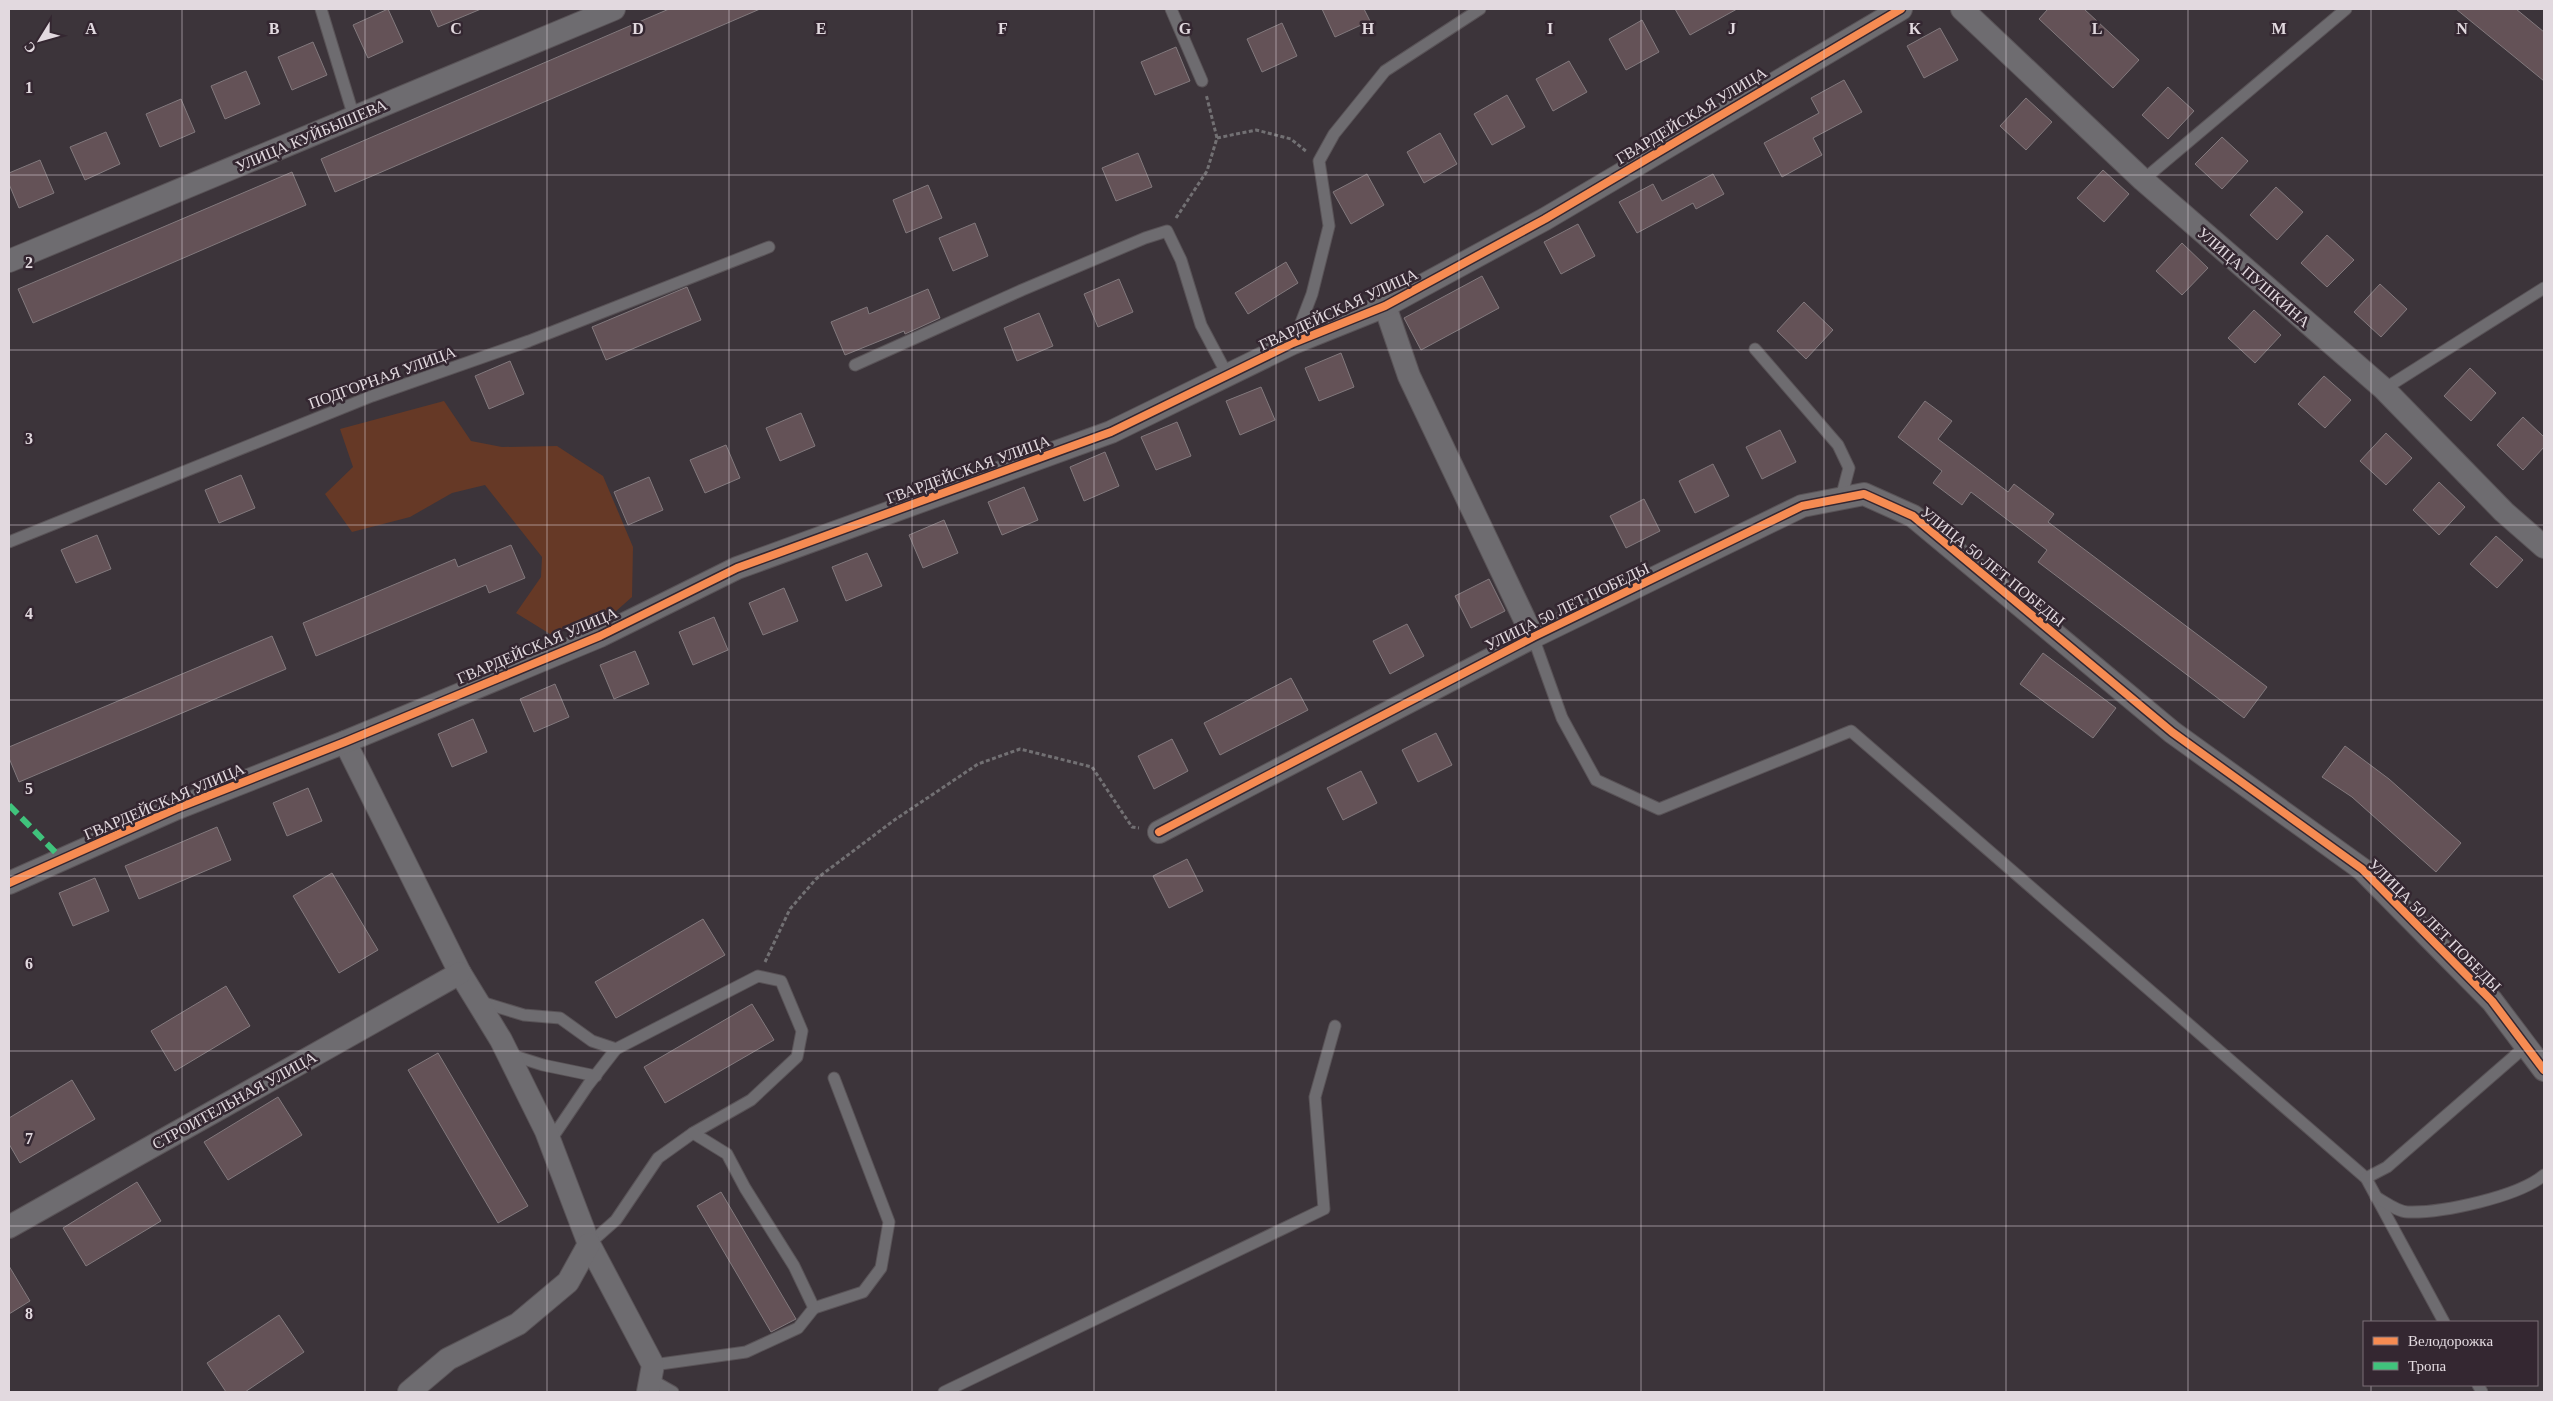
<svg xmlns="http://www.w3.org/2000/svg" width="2553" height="1401" viewBox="0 0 2553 1401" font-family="'Times New Roman',serif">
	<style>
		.green { fill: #663926 }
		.building { fill: #645257; stroke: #82797d }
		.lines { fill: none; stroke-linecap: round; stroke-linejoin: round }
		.service-casing { stroke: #595357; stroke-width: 13 }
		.minor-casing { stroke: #595357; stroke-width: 24 }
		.path { stroke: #727073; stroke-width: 3; stroke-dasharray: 4 2.5; stroke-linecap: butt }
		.service { stroke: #6e6c70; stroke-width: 11 }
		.minor { stroke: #6e6c70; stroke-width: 22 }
		.quiet { stroke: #40c37c; stroke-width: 6; stroke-dasharray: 12 6; stroke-linecap: butt }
		.cycleway-casing { stroke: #342731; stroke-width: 11 }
		.cycleway { stroke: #f68b52; stroke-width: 8 }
		.grid { fill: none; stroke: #e2d9df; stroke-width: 1; stroke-opacity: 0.55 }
		.labels { text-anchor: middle; stroke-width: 5; stroke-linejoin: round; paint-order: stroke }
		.street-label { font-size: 16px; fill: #e2d9df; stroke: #342731 }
		.grid-label { font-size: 16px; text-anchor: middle; font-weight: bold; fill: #e2d9df; stroke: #342731; stroke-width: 5; stroke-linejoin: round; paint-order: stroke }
	</style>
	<rect width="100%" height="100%" fill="#3c343a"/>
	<path class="green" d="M444,401L471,441L502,447L557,446L603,476L633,547L632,597L615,612L550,634L516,613L541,577L542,557L485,485L452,493L410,517L352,532L325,494L353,467L340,429Z"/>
	<g class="building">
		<path d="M388,9L403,42L368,58L353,25Z"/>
		<path d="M430,9H481L438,27Z"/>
		<path d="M669,9H760L335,192L321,159Z"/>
		<path d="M1322,9H1364L1370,21L1335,37Z"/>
		<path d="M1675,9H1737L1690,35Z"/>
		<path d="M2048,9H2084L2139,60L2113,88L2039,19Z"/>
		<path d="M2456,9H2516L2544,32V81Z"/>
		<path d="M1642,20L1659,52L1626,70L1609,39Z"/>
		<path d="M1282,23L1297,56L1262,72L1247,39Z"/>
		<path d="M1940,28L1958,60L1924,78L1907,46Z"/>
		<path d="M313,42L327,75L292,90L278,57Z"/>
		<path d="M1176,47L1190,81L1155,95L1141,62Z"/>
		<path d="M1569,61L1587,92L1553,111L1536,79Z"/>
		<path d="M246,71L260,104L225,119L211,86Z"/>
		<path d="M1844,80L1862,112L1813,138L1822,155L1782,177L1764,143L1819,113L1811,98Z"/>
		<path d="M2168,87L2194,111L2168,139L2142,115Z"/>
		<path d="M1507,95L1525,127L1492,145L1474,114Z"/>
		<path d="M2026,98L2052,122L2026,150L2000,126Z"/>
		<path d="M181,99L195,132L160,147L146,114Z"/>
		<path d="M106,132L120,164L85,180L70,147Z"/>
		<path d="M1440,133L1457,164L1424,183L1407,152Z"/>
		<path d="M2222,137L2248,161L2222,189L2195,164Z"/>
		<path d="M1138,153L1152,187L1116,201L1102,168Z"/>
		<path d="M40,160L54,193L19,208L9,184V173Z"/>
		<path d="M2103,170L2129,194L2104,222L2077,198Z"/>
		<path d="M292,172L306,205L33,323L18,289Z"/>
		<path d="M1367,174L1384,205L1351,224L1333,192Z"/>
		<path d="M1713,174L1724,194L1696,209L1693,203L1637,233L1619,202L1653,184L1662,201Z"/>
		<path d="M928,185L942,218L906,233L893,200Z"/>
		<path d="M2276,187L2303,212L2277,240L2250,215Z"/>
		<path d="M975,223L988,256L953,271L939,238Z"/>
		<path d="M1578,224L1595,256L1561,274L1544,242Z"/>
		<path d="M2327,235L2354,260L2327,287L2301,263Z"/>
		<path d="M2182,243L2208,268L2182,295L2156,271Z"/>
		<path d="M1286,262L1298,283L1248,314L1235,293Z"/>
		<path d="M1482,276L1499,308L1421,350L1404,318Z"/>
		<path d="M1119,279L1133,312L1098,327L1084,294Z"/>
		<path d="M2380,284L2407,309L2381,337L2354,312Z"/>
		<path d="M687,287L701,320L606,360L592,327Z"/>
		<path d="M928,289L940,318L905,334L904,331L845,355L831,322L867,307L869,314Z"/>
		<path d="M1804,302L1833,330L1806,359L1777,331Z"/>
		<path d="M2254,310L2281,335L2255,363L2228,338Z"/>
		<path d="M1039,313L1053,346L1017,361L1004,328Z"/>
		<path d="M1341,353L1354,387L1319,401L1305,368Z"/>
		<path d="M510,361L524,394L489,409L475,376Z"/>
		<path d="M2470,368L2496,393L2471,421L2444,396Z"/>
		<path d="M2324,376L2351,400L2325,428L2298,404Z"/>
		<path d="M1261,387L1275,420L1240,435L1226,401Z"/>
		<path d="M1925,401L1952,421L1938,439L2008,492L2014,484L2054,514L2048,522L2267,687L2244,718L2038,562L2047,550L1971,492L1962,505L1933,483L1942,471L1898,437Z"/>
		<path d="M801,413L815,446L780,461L766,428Z"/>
		<path d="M2523,417L2544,437V447L2523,470L2497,445Z"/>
		<path d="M1177,422L1191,456L1156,470L1141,437Z"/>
		<path d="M1780,430L1796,462L1762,479L1746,447Z"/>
		<path d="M2386,433L2412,458L2386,485L2360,461Z"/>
		<path d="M726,445L740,478L705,493L690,460Z"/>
		<path d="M1105,452L1119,486L1084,501L1070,467Z"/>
		<path d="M1713,464L1729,496L1695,513L1679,481Z"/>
		<path d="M241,475L255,508L219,523L205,490Z"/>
		<path d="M649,477L663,510L628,525L614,492Z"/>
		<path d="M2439,482L2465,507L2439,535L2413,510Z"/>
		<path d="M1024,487L1038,520L1002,535L988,502Z"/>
		<path d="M1644,499L1660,531L1626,548L1610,516Z"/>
		<path d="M944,520L958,553L923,568L909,535Z"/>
		<path d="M97,535L111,569L76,583L61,550Z"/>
		<path d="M2496,536L2523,560L2497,588L2470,564Z"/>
		<path d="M511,545L525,578L489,593L486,585L316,656L303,623L455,559L458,567Z"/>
		<path d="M867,553L882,586L846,601L832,567Z"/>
		<path d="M1489,579L1505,611L1471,628L1455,596Z"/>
		<path d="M784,588L798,621L763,635L749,603Z"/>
		<path d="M714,617L728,650L693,665L679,632Z"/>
		<path d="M1407,624L1424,656L1390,674L1373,641Z"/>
		<path d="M272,636L286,669L19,782L9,758V747Z"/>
		<path d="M635,651L649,684L614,699L600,665Z"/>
		<path d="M2043,653L2116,708L2093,738L2020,684Z"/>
		<path d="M1291,678L1308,710L1220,755L1204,723Z"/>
		<path d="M555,684L569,717L534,732L520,699Z"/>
		<path d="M473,719L487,752L452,767L438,734Z"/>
		<path d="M1436,733L1452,765L1418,782L1402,750Z"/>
		<path d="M1172,739L1188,771L1154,789L1138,756Z"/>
		<path d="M2345,746L2389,779L2461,843L2436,872L2352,797L2322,777Z"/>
		<path d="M1361,771L1377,803L1343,820L1327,788Z"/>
		<path d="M308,788L322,821L287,836L273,803Z"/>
		<path d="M217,827L231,860L139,899L125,866Z"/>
		<path d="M1187,859L1203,891L1169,908L1153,876Z"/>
		<path d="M332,873L378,950L339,973L293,896Z"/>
		<path d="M95,878L109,911L73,926L59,893Z"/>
		<path d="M703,919L725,955L616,1018L595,982Z"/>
		<path d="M226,986L250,1026L175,1071L151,1031Z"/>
		<path d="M752,1004L774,1040L665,1103L644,1067Z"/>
		<path d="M438,1053L528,1206L498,1223L408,1070Z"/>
		<path d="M72,1080L95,1119L20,1163L9,1144V1118Z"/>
		<path d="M278,1097L302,1135L228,1180L204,1142Z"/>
		<path d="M137,1182L161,1221L86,1266L63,1228Z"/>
		<path d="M721,1192L796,1319L771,1332L697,1206Z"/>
		<path d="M9,1266L30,1301L9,1314Z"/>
		<path d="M279,1315L304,1352L245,1392H226L207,1363Z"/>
	</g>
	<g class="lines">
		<g class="service-casing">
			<g id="service">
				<path d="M321,9L354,117"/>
				<path d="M1171,9L1202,81"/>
				<path d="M2143,180L2346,9"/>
				<path d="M1294,341L1312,294L1329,226L1319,161L1334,134L1385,71L1480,9"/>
				<path d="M1755,349L1838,445L1849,468L1841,498"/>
				<path d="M855,365L1022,290L1145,238L1167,231L1181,260L1201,325L1228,376"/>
				<path d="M2384,389L2544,288"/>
				<path d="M9,542L372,396L529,341L769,247"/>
				<path d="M1533,637L1562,718L1596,780L1659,809L1851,731L2366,1178L2444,1322"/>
				<path d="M478,1001L524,1015L560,1018L592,1041L616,1049L758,976L781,981L802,1031L797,1057L751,1100L693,1133L658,1158L616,1220L589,1244"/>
				<path d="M508,1054L543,1065L596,1076"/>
				<path d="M550,1141L588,1085L616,1049"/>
				<path d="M2366,1178L2387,1167L2526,1046"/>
				<path d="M2376,1197C2385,1202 2398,1212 2408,1212C2442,1213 2518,1197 2544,1175"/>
				<path d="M814,1308L863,1292L881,1268L889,1222L834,1078"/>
				<path d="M653,1365L746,1352L798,1328L814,1308L794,1266L745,1188L727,1154L693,1133"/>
				<path d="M650,1379L673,1392"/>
				<path d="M2478,1385L2482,1392"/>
				<path d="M944,1392L1324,1209L1315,1097L1335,1026"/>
			</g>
		</g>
		<g class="minor-casing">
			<g id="minor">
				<path d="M1962,9L2143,180L2384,389L2504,512L2544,547"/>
				<path d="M9,261L614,9"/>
				<path d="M1385,306L1409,376L1533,637"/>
				<path d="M345,742L460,973L501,1040L546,1131L589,1244L653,1365L648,1392"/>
				<path d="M1159,832L1533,637L1802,506L1864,494L1913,516L2172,732L2362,869L2492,1001L2544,1070"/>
				<path d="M9,883L175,809L345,742L600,636L737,568L1111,432L1293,343L1385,306L1545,219L1901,9"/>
				<path d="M9,1227L460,973"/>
				<path d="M409,1392L448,1359L518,1324L568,1282L589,1244"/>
			</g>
		</g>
		<g class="path">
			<path d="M1217,138L1256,130L1291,139L1307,152"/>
			<path d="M1176,218L1207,171L1217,138L1206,94"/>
			<path d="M765,962L790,909L816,879L893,821L978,764L1020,749L1092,767L1132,827L1139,828"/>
		</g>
		<use href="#service" class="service"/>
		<use href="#minor" class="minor"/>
		<path class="quiet" d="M9,805L62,859"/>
		<g class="cycleway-casing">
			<g id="cycleway">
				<path d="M1159,832L1533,637L1802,506L1864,494L1913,516L2172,732L2362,869L2492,1001L2544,1070"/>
				<path d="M9,883L175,809L345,742L600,636L737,568L1111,432L1293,343L1385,306L1545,219L1901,9"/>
			</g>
		</g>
		<use href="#cycleway" class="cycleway"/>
	</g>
	<path class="grid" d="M182,9V1392M365,9V1392M547,9V1392M729,9V1392M912,9V1392M1094,9V1392M1276,9V1392M1459,9V1392M1641,9V1392M1824,9V1392M2006,9V1392M2188,9V1392M2371,9V1322M9,175H2544M9,350H2544M9,525H2544M9,700H2544M9,876H2544M9,1051H2544M9,1226H2544M2371,1385V1392"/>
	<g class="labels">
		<g class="street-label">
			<text transform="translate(1691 115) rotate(-31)" y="6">ГВАРДЕЙСКАЯ УЛИЦА</text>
			<text transform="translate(311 135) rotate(-23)" y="6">УЛИЦА КУЙБЫШЕВА</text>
			<text transform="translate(2254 277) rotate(41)" y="6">УЛИЦА ПУШКИНА</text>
			<text transform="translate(1338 309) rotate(-25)" y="6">ГВАРДЕЙСКАЯ УЛИЦА</text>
			<text transform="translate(382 377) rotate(-20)" y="6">ПОДГОРНАЯ УЛИЦА</text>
			<text transform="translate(968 469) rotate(-20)" y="6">ГВАРДЕЙСКАЯ УЛИЦА</text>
			<text transform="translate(1993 566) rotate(39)" y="6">УЛИЦА 50 ЛЕТ ПОБЕДЫ</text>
			<text transform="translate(1567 606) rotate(-26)" y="6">УЛИЦА 50 ЛЕТ ПОБЕДЫ</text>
			<text transform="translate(537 645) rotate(-23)" y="6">ГВАРДЕЙСКАЯ УЛИЦА</text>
			<text transform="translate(164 801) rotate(-23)" y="6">ГВАРДЕЙСКАЯ УЛИЦА</text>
			<text transform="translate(2435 925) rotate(45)" y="6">УЛИЦА 50 ЛЕТ ПОБЕДЫ</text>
			<text transform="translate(234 1100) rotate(-29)" y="6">СТРОИТЕЛЬНАЯ УЛИЦА</text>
		</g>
	</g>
	<g class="grid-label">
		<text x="91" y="34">A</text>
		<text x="274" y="34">B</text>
		<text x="456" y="34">C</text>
		<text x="638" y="34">D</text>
		<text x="821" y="34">E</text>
		<text x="1003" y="34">F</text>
		<text x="1185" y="34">G</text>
		<text x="1368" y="34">H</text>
		<text x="1550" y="34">I</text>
		<text x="1732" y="34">J</text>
		<text x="1915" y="34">K</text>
		<text x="2097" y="34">L</text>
		<text x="2279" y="34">M</text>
		<text x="2462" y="34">N</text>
		<text x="29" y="93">1</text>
		<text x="29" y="268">2</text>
		<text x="29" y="444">3</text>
		<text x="29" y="619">4</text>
		<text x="29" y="794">5</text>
		<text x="29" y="969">6</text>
		<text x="29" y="1144">7</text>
		<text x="29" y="1319">8</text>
	</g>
	<rect width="2553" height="1401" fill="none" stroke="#e2d9df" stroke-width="20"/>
	<rect x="2363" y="1321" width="175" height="65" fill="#342731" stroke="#7a6e77"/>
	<rect x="2373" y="1337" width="25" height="8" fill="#f68b52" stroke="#7a6e77"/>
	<text x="2408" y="1346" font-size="15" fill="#e2d9df">Велодорожка</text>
	<rect x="2373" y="1362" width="25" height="8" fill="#40c37c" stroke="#7a6e77"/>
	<text x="2408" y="1371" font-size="15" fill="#e2d9df">Тропа</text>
	<g transform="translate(40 40) rotate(233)" stroke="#342731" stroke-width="4" paint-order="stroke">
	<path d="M0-4L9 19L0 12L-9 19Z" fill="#e2d9df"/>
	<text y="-8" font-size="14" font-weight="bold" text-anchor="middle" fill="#e2d9df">С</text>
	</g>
</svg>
